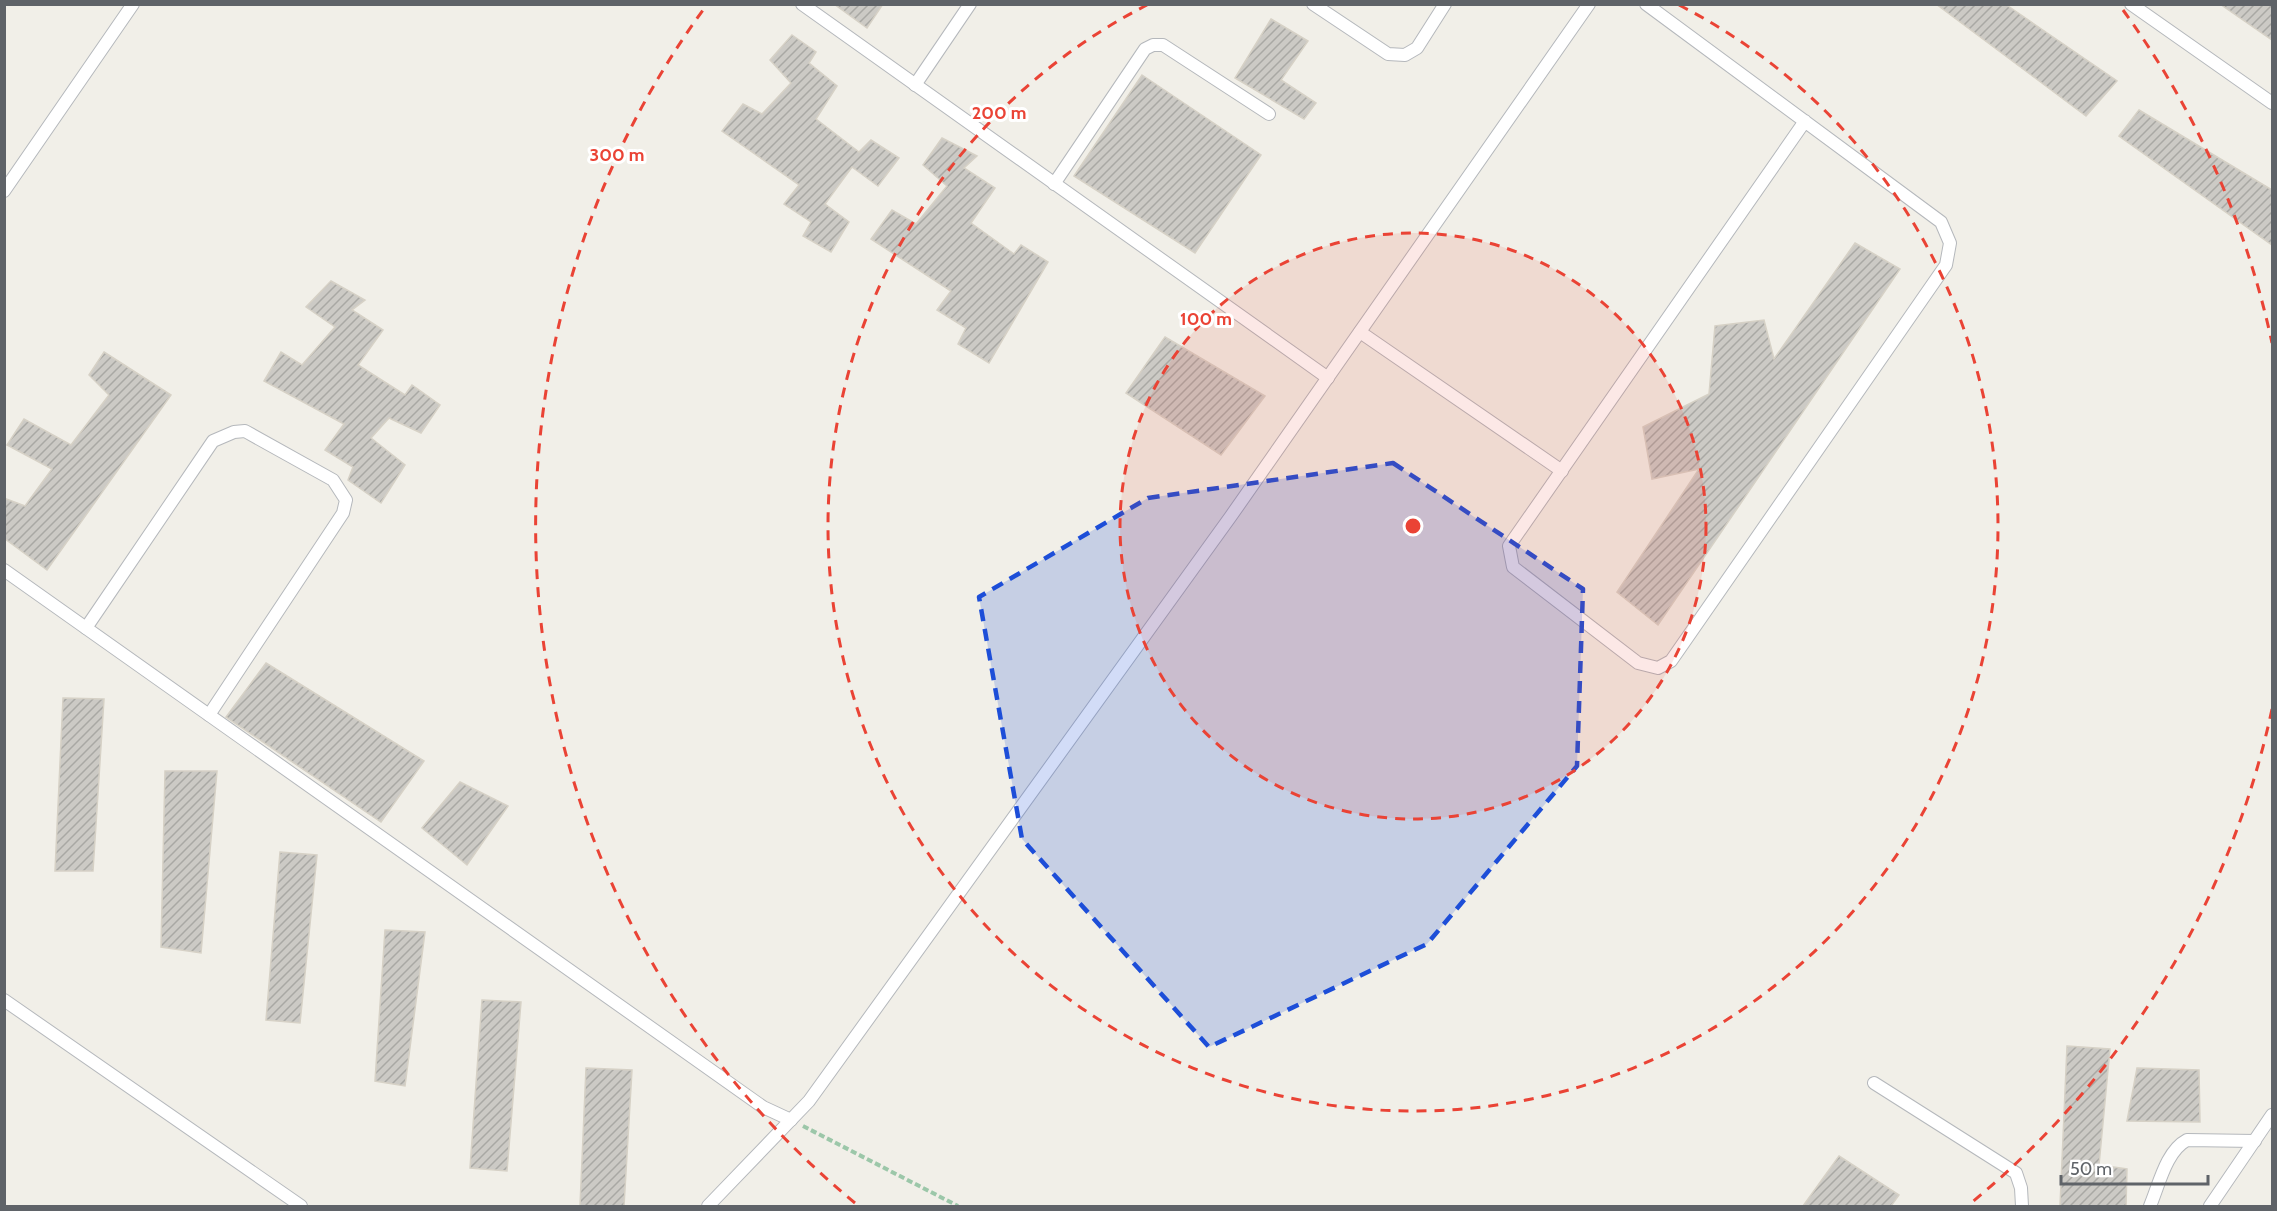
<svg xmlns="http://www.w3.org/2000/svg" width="2277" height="1211" viewBox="0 0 2277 1211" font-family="Cabin,sans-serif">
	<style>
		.building { fill: url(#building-hatch); stroke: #d6d1c6; stroke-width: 1.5 }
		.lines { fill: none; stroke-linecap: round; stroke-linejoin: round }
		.service-casing { stroke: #b5b8bc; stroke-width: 14 }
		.path { stroke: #9cc7a9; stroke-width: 4; stroke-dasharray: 6 3; stroke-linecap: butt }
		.service { stroke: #fff; stroke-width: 12 }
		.marked { fill: #1d4ed8; fill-opacity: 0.2; stroke: #1d4ed8; stroke-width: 4.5; stroke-dasharray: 12 8; stroke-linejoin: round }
		.ring { fill: none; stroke: #ea4335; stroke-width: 3; stroke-dasharray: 10 8 }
		.centre { fill: #ea4335; stroke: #fff; stroke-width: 3 }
		.ring-label { font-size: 18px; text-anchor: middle; font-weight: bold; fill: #ea4335; stroke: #fff; stroke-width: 6; stroke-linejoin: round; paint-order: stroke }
	</style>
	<defs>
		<pattern id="building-hatch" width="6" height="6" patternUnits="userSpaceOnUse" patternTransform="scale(1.5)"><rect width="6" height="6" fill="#cccac5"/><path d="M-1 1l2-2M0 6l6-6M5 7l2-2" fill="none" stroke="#a9a8a4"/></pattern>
	</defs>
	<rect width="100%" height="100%" fill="#f1efe8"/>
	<g class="building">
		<path d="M834,4H883L867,28Z"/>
		<path d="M1936,4H2005L2117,81L2086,116Z"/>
		<path d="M2220,4H2272V40Z"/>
		<path d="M1271,19L1308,41L1281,80L1316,103L1304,119L1235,78Z"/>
		<path d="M792,35L816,52L809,63L837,86L816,119L859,152L871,140L899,158L878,186L852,167L825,204L849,222L831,252L803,236L811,222L784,204L799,185L722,131L743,104L762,114L791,83L770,60Z"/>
		<path d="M1142,75L1261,155L1195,253L1074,176Z"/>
		<path d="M2139,110L2272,190V245L2119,136Z"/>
		<path d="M942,138L977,156L964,168L995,188L971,223L1014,254L1021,245L1048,262L989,363L958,344L966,328L937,310L951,291L871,239L892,210L916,224L947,186L923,165Z"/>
		<path d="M1855,243L1900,269L1658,625L1617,592L1699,469L1652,479L1643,427L1709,394L1715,326L1764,320L1774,359Z"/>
		<path d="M331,281L365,300L352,310L383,330L358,365L405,395L412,385L440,405L421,433L389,418L371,438L405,465L381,503L348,480L353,467L325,450L344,424L264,381L281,352L302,365L335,327L306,307Z"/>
		<path d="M1165,337L1265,396L1221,455L1126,393Z"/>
		<path d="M104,352L171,395L47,570L4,538V498L25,506L52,469L7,445L24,419L71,445L109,395L89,375Z"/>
		<path d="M266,663L424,761L381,822L226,717Z"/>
		<path d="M63,698L104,699L93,871H55Z"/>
		<path d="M165,771H217L201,953L161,947Z"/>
		<path d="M460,782L508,806L467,865L422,828Z"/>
		<path d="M280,852L317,855L300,1023L266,1020Z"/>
		<path d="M385,930L425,932L405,1086L375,1081Z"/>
		<path d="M482,1000L521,1002L507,1171L470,1168Z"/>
		<path d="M2067,1046L2110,1049L2099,1165L2127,1169L2126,1206H2060Z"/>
		<path d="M586,1068L632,1070L624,1206H580Z"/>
		<path d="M2137,1068L2199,1070L2200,1122L2127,1121Z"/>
		<path d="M1839,1156L1899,1195L1891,1206H1803Z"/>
	</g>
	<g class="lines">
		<g class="service-casing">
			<g id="service">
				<path d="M802,4L1328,378"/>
				<path d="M1313,4L1388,54L1405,55L1417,48L1445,4"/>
				<path d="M1646,4L1941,222L1950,243L1946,265L1671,661L1658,668L1638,663L1513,567L1509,546L1805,121"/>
				<path d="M2131,4L2272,103"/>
				<path d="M915,85L970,4"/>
				<path d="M1054,184L1145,49L1153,45H1163L1269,114"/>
				<path d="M4,191L133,4"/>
				<path d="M1360,332L1562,471"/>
				<path d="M4,570L763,1107L791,1120"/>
				<path d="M86,628L213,441L234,432L245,431L333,480L346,500L343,513L209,715"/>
				<path d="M4,1000L301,1206"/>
				<path d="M1874,1083L2016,1173L2021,1188L2022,1206"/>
				<path d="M708,1206L809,1101L1231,516L1589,4"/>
				<path d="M2150,1206C2159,1185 2166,1151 2187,1140L2255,1141"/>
				<path d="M2210,1206L2272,1115"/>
			</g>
		</g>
		<path class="path" d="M803,1126L958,1206"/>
		<use href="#service" class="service"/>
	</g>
	<path class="marked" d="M1393,463L1583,589L1577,766L1427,944L1209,1047L1022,839L979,597L1148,498Z"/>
	<circle cx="1413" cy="526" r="293" fill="#ea4335" fill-opacity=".12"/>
	<g class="ring">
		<circle cx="1413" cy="526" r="293"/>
		<path d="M1679 5A585 585 0 1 1 1147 5"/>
		<path d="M2272 709A878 878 0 0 1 1971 1203M855 1203A878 878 0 0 1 703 10M2123 10A878 878 0 0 1 2272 343"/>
	</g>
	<circle cx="1413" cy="526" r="9" class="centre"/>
	<g class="ring-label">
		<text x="999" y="119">200 m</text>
		<text x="617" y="161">300 m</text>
		<text x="1206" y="325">100 m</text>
	</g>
	<rect width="2277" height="1211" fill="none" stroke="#5f6368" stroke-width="12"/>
	<path d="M2061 1175v9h147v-9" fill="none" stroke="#5f6368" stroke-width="3"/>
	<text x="2070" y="1175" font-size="18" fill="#5f6368" stroke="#ffffff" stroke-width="4.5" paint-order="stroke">50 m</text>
</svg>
